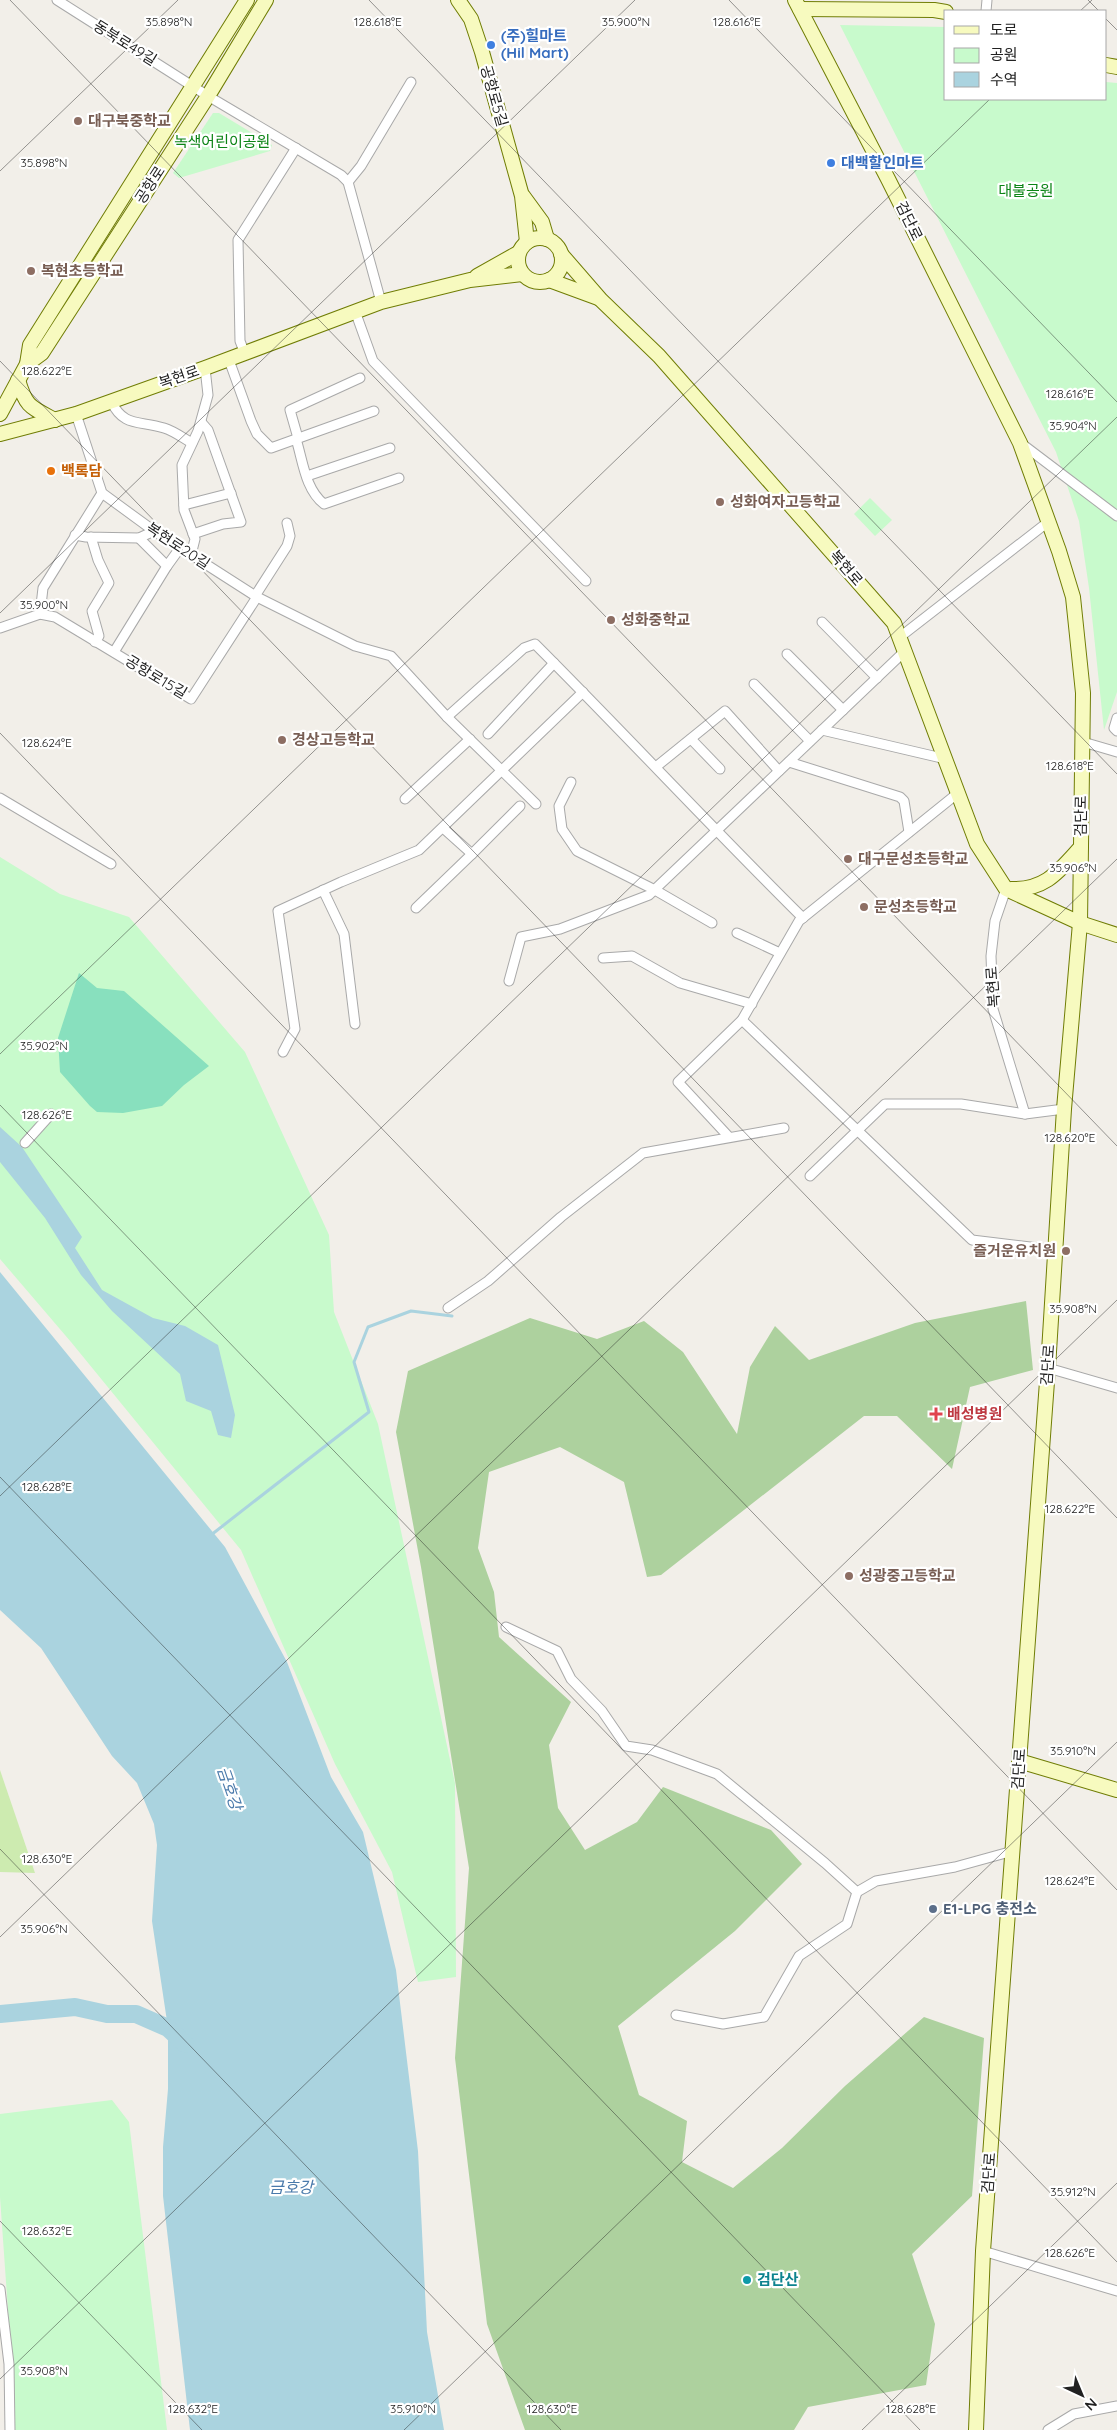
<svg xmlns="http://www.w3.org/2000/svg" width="1117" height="2430" viewBox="0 0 1117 2430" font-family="Quicksand,'Noto Sans KR',sans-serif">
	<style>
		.grass { fill: #cdebb0 }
		.forest { fill: #add19e }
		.park { fill: #c8facc }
		.pitch { fill: #88e0be }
		.water { fill: #aad3df }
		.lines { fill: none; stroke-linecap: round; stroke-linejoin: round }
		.stream { stroke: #aad3df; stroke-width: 3 }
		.river { stroke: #aad3df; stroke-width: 18 }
		.street-casing { stroke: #a9a9a9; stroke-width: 11 }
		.secondary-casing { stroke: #707d05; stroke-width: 16 }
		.street { stroke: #fff; stroke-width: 9 }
		.secondary { stroke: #f7fabf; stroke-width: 14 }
		.ticks { fill: none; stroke: #222; stroke-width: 1; stroke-opacity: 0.45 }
		.shop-dot { fill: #3f7fe0; stroke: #fff; stroke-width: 2 }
		.education-dot { fill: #8d6e63; stroke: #fff; stroke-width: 2 }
		.food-dot { fill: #e8710a; stroke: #fff; stroke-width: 2 }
		.health-dot { fill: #e0444e; stroke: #fff; stroke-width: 2 }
		.service-dot { fill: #5c6f8a; stroke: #fff; stroke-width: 2 }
		.culture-dot { fill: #0f9aa8; stroke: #fff; stroke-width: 2 }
		.labels { text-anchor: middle; stroke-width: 4.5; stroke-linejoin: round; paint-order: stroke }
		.shop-label { font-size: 15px; font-weight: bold; fill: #366cbe; stroke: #fff; text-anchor: start }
		.street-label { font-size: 15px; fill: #222; stroke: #fff }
		.education-label { font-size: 15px; font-weight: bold; fill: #785e54; stroke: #fff; text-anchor: start }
		.park-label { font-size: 15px; fill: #0c8416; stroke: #fff }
		.food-label { font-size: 15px; font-weight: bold; fill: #c56008; stroke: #fff; text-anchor: start }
		.health-label { font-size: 15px; font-weight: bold; fill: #be3a42; stroke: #fff; text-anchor: start }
		.service-label { font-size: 15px; font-weight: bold; fill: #4e5e75; stroke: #fff; text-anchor: start }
		.culture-label { font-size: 15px; font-weight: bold; fill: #0d838f; stroke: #fff; text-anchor: start }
		.water-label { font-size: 16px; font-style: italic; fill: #4a7aab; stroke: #fff }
		.ticks-label { font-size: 12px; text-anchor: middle; fill: #222; stroke: #fff; stroke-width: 4.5; stroke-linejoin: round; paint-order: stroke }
	</style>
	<rect width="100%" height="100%" fill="#f2efe9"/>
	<path class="grass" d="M0,1770L35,1873L0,1872Z"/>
	<path class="forest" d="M1026,1301L1033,1370L970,1387L952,1469L897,1416H864L661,1575L647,1577L624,1482L560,1447L489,1472L478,1548L494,1592L499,1637L571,1702L549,1745L558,1808L585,1850L637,1822L663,1787L771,1830L802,1864L735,1931L618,2026L639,2095L687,2121L682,2162L733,2188L782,2148L845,2086L924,2017L984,2038L972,2196L912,2254L935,2324L926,2385L808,2407L794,2430H525L487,2324L455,2058L469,1868L421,1567L396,1432L408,1371L530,1318L597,1339L644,1321L683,1352L737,1434L750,1367L775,1326L809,1360L915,1323Z"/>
	<g class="park">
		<path d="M840,25L946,27V99H1106V82L1117,83V692L1104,730L1089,588L1079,521L1056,452Z"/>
		<path d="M213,113H219L272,145L270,151L179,178L173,173Z"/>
		<path d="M870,498L892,520L875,536L854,514Z"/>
		<path d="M0,857L60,894L129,917L245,1052L329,1235L334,1312L378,1424L455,1783L456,1977L418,1982L392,1872L335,1764L241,1550L71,1342L0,1259Z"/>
		<path d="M112,2100L129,2122L167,2430H11L13,2381L0,2197V2114Z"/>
	</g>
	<path class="pitch" d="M79,973L97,988L124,991L209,1066L184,1085L162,1106L123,1113L97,1112L90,1106L60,1072L58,1038Z"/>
	<g class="water">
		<path d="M0,1127L22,1147L82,1237L75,1248L102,1290L153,1318L185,1326L218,1345L235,1415L231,1438L218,1435L211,1411L186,1401L180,1374L112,1311L81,1275L45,1218L0,1162Z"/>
		<path d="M0,1272L225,1547L287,1662L331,1777L363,1832L396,1970L418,2151L427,2332L444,2430H190L163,2196V2147L168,2089V2028L152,1921L157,1845L154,1824L137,1783L112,1756L41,1648L0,1610Z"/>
	</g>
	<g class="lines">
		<path class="stream" d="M211,1535L369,1412L354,1362L368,1327L411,1311L452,1316"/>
		<path class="river" d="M0,2014L75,2007L107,2014H136L168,2028L185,2044"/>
		<g class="street-casing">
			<g id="street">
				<path d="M57,0L208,96L341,175L348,182L381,302"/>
				<path d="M986,11L987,0"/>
				<path d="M348,182L361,166L411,82"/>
				<path d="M355,311L373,361L586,581"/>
				<path d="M245,354L240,341L238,240L296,148"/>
				<path d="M229,360L251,421L257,434L271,448L374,411"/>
				<path d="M111,401C124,428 139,420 164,428C174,431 183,438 192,443"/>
				<path d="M76,414L102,493L154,531L257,597L355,646L391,656L447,717L524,648L535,644C625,734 712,828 803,918"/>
				<path d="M298,438L290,410L360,378"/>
				<path d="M296,439C303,461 305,489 324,504L399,478"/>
				<path d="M1022,444L1117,516"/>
				<path d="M307,476L390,448"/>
				<path d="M184,505L231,493"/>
				<path d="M193,534L223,524L241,522L208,430L201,422"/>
				<path d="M75,535L86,537L139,538L154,531"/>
				<path d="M91,537L98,560L109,583L92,611L99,636L95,642"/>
				<path d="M139,538L167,566L180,548"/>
				<path d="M191,555L195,539L184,510L182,465L198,431L208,395L205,368"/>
				<path d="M255,596L287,546L290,536L287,523"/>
				<path d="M40,614L43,588L102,493"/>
				<path d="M822,622L877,678"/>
				<path d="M0,628L40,614L55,617L191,699L257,597"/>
				<path d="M900,637L1048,522"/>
				<path d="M114,652L167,566"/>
				<path d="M787,654L843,710"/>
				<path d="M754,684L810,741"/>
				<path d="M447,717L536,804"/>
				<path d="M1117,718L1114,728L1117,731"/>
				<path d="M822,730L946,759"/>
				<path d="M488,734L554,663"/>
				<path d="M691,739L720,769"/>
				<path d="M1083,742L1117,752"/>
				<path d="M789,762L900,797L904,801L909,832"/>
				<path d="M657,766L725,711L779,771"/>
				<path d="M571,782L559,806L562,829L577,851L655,890L712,923"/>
				<path d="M0,798L111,864"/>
				<path d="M405,799L470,739"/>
				<path d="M443,828L472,854L520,806"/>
				<path d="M1006,889L995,921L991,956L993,1009L1025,1114"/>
				<path d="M323,890L344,934L355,1024"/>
				<path d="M416,908L472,854"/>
				<path d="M737,933L780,953"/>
				<path d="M603,958L632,956L680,983L752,1004"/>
				<path d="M509,981L521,937L560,929L649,895L905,651"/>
				<path d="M742,1020L972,1240L1056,1250"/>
				<path d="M283,1052L295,1029L278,911L341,882L419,850L583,692"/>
				<path d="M729,1137L678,1082L742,1020L799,921L958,793"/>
				<path d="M25,1143L51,1114"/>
				<path d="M810,1176L885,1104H961L1025,1114L1064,1109"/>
				<path d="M448,1308L488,1281L561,1217L643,1153L784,1128"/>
				<path d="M1048,1368L1117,1388"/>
				<path d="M506,1627L557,1651L571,1679L602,1711L626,1746L652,1750L717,1774L825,1863L857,1892L876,1881L955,1867L1013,1851"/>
				<path d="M676,2015L723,2024L764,2017L799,1956L847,1924L857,1892"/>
				<path d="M983,2251L1117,2291"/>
				<path d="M0,2289L9,2364L10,2430"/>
				<path d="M1048,2430L1074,2414L1117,2406"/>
			</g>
		</g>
		<g class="secondary-casing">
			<g id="secondary">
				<path d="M458,0L471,19L482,52L522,196L527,242"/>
				<path d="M795,0L888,179L1020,443L1059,551L1073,597L1083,693L1080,923L1064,1109L1048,1368L983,2251L976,2430"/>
				<path d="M800,9L934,10L946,12"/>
				<path d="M1106,65L1117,67"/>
				<path d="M523,196L542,222L547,239"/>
				<circle cx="540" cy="260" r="22"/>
				<path d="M561,254L601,300L659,356L894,623L977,844L1006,889L1080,923L1117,935"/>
				<path d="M477,276L518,253"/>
				<path d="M549,280L598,298"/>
				<path d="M27,364L42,353L208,96L266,0"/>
				<path d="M18,380C26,407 30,407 55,420"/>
				<path d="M0,414L27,364L30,345L247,0"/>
				<path d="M0,434L76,414L205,368L381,302L470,280L522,274"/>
				<path d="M1011,889C1046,890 1059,871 1081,847"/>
				<path d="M1019,1761L1117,1790"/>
			</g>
		</g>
		<use href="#street" class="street"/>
		<use href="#secondary" class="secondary"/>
	</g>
	<path class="ticks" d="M10,0L1117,1146M369,0L1117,774M729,0L1117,402M1088,0L1099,11M1080,11L1092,0M1106,19L1117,30M0,171L178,0M0,361L1117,1518M0,613L635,0M0,733L1117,1890M0,1054L990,99M0,1105L1117,2262M0,1477L920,2430M0,1496L1117,417M0,1849L561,2430M0,1937L1117,859M0,2221L202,2430M0,2379L1117,1300M404,2430L1117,1742M862,2430L1117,2183"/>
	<g class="shop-dot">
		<circle cx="491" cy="45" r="5"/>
		<circle cx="831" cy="163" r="5"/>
	</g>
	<g class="education-dot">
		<circle cx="78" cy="121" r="5"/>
		<circle cx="31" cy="271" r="5"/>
		<circle cx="720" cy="502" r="5"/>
		<circle cx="611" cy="620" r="5"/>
		<circle cx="282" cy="740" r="5"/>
		<circle cx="848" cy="859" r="5"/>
		<circle cx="864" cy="907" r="5"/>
		<circle cx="1066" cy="1251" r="5"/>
		<circle cx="849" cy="1576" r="5"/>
	</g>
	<circle class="food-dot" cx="51" cy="471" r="5"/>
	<path class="health-dot" d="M933.5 1406.5h5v5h5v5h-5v5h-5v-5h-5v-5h5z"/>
	<circle class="service-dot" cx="933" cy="1909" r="5"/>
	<circle class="culture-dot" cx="747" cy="2280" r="5"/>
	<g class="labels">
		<g class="shop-label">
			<text x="501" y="41">(주)힐마트<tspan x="501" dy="17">(Hil Mart)</tspan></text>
			<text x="841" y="168">대백할인마트</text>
		</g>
		<g class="street-label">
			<text transform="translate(125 43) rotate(32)" y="5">동북로49길</text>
			<text transform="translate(494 96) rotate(74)" y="5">공항로5길</text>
			<text transform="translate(150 185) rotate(-57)" y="5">공항로</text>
			<text transform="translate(909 221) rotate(64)" y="5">검단로</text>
			<text transform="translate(179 377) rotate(-19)" y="5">복현로</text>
			<text transform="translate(178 546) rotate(33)" y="5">복현로20길</text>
			<text transform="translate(846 568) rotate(49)" y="5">복현로</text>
			<text transform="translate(156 677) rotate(31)" y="5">공항로15길</text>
			<text transform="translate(1081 816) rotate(-89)" y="5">검단로</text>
			<text transform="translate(993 987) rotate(-94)" y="5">복현로</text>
			<text transform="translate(1048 1365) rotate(-86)" y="5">검단로</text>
			<text transform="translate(1019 1769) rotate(-86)" y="5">검단로</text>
			<text transform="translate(989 2173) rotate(-86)" y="5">검단로</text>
		</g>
		<g class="education-label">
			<text x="88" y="126">대구북중학교</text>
			<text x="41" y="276">복현초등학교</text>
			<text x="730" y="507">성화여자고등학교</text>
			<text x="621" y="625">성화중학교</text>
			<text x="292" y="745">경상고등학교</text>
			<text x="858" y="864">대구문성초등학교</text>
			<text x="874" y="912">문성초등학교</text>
			<text x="1056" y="1256" text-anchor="end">즐거운유치원</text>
			<text x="859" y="1581">성광중고등학교</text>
		</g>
		<g class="park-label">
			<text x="222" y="147">녹색어린이공원</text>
			<text x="1026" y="196">대불공원</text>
		</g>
		<g class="food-label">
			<text x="61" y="476">백록담</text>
		</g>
		<g class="health-label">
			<text x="947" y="1419">배성병원</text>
		</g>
		<g class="service-label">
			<text x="943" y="1914">E1-LPG 충전소</text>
		</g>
		<g class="culture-label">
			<text x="757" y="2285">검단산</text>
		</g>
		<g class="water-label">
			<text transform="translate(230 1788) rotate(71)" y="6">금호강</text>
			<text x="291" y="2193">금호강</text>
		</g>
	</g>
	<g class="ticks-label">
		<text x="626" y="26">35.900°N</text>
		<text x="169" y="26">35.898°N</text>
		<text x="378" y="26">128.618°E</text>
		<text x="737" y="26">128.616°E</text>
		<text x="44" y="167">35.898°N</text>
		<text x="47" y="375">128.622°E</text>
		<text x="1070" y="398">128.616°E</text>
		<text x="1073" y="430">35.904°N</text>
		<text x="44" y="609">35.900°N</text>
		<text x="47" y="747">128.624°E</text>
		<text x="1070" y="770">128.618°E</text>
		<text x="1073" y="872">35.906°N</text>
		<text x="44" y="1050">35.902°N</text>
		<text x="47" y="1119">128.626°E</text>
		<text x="1070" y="1142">128.620°E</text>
		<text x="1073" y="1313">35.908°N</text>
		<text x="47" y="1491">128.628°E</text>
		<text x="1070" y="1513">128.622°E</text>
		<text x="1073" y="1755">35.910°N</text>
		<text x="47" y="1863">128.630°E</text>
		<text x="1070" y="1885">128.624°E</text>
		<text x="44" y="1933">35.906°N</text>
		<text x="1073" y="2196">35.912°N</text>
		<text x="47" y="2235">128.632°E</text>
		<text x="1070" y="2257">128.626°E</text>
		<text x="44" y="2375">35.908°N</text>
		<text x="193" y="2413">128.632°E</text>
		<text x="552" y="2413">128.630°E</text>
		<text x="911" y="2413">128.628°E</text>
		<text x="413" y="2413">35.910°N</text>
	</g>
	<rect x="944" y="10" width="162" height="90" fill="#ffffff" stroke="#a7a7a7"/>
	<rect x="954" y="26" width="25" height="8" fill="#f7fabf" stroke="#a7a7a7"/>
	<text x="990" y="35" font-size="15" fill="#222222">도로</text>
	<rect x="954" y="48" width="25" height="15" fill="#c8facc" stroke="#a7a7a7"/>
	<text x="990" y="60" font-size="15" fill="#222222">공원</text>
	<rect x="954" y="72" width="25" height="15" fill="#aad3df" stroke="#a7a7a7"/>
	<text x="990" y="85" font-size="15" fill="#222222">수역</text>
	<g transform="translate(1082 2395) rotate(136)" stroke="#ffffff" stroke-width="4" paint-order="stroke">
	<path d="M0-4L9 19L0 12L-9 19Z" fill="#222222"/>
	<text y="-8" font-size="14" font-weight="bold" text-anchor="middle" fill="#222222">N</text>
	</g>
</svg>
